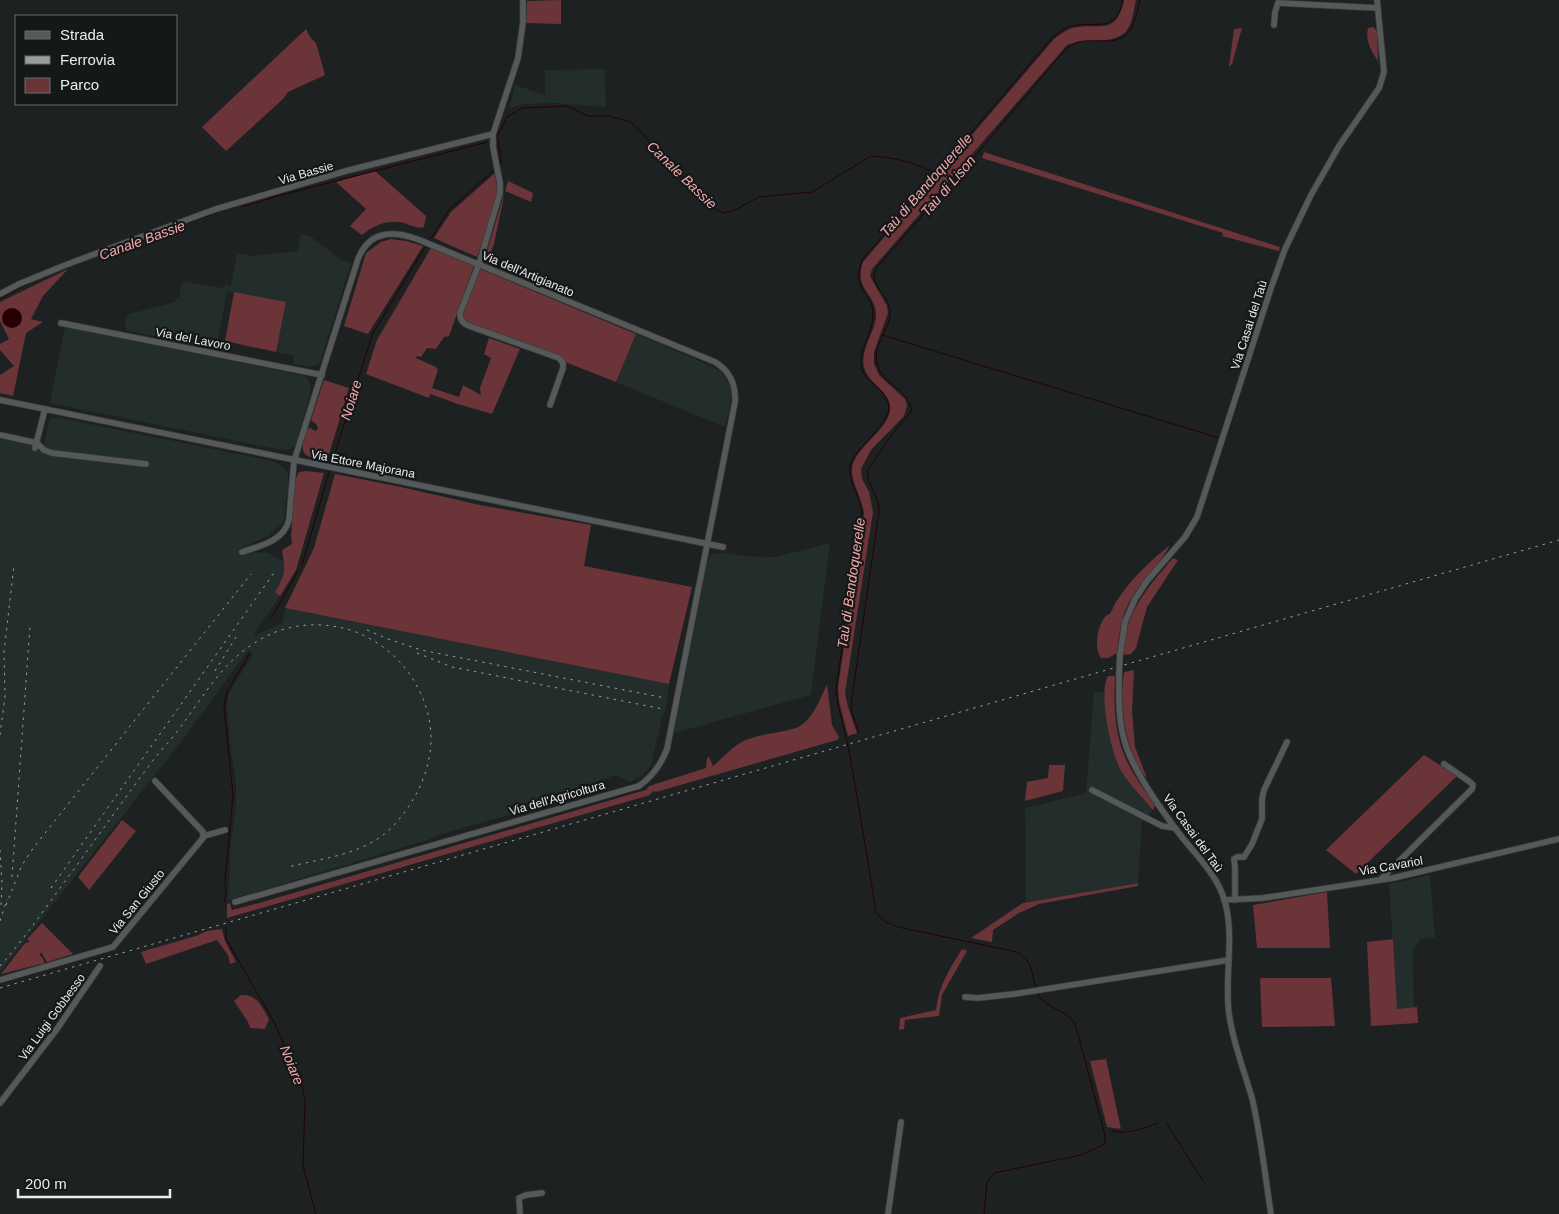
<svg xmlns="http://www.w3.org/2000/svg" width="1559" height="1214" viewBox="0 0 1559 1214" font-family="Arial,sans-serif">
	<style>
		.built { fill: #222d2c }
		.green { fill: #6b3439 }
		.water { fill: #250004 }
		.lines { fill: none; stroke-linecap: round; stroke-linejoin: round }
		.stream { stroke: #250004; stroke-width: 1 }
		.minor-casing { stroke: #3a3c3c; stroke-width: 7 }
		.minor { stroke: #565959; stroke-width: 5.5 }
		.rail { stroke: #999c9c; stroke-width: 1; stroke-dasharray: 2.5 5; stroke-linecap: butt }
		.minor-bridge-casing { stroke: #3a3c3c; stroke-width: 7; stroke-linecap: butt }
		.minor-bridge { stroke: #565959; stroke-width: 5.5 }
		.labels { text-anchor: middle; stroke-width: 4.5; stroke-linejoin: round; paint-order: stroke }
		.street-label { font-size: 12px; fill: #eaecec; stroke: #151818 }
		.water-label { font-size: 14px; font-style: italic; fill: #f8a8ac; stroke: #151818 }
	</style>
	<rect width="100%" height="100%" fill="#1e2121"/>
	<g class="built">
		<path d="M605,69L606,107L555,103L524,104L509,108L515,85L545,95V70Z"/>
		<path d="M301,234L310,236L341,260L351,263L320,363L312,367L293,364L294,356L276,352L286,302L227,291L217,344L210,342L209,348L126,330L125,321L129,314L176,302V299L179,297L182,281L220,288L229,284L228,290L231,285L237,253L252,256L297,251Z"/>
		<path d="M65,327L305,376L308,379L311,390L296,445L288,450H281L50,403Z"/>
		<path d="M636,334L711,366L721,372L729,384L731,393L730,405L725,427L616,382Z"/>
		<path d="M55,417L273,461L284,468L288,473V489L283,523L268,536L239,549L242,556L250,552L269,553L282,561L286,566L282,580L275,592L280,596L253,636L282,623L285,608L669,684L665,712L663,713L651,766L643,775L629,782L617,775L550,796L544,805L438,835L428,840L232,899H228L231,841L236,807V781L231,753L227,705L228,696L232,688L253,654L249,649L184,738L0,972V439L44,448L48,423L51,418Z"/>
		<path d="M830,543L811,695L674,733L707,563L712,554L727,553L744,556L775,557Z"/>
		<path d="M1094,691L1104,693L1110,738L1135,790L1153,810L1142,822L1138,883L1026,902L1025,808L1086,793Z"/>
		<path d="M1430,875L1435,938L1420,939L1413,950L1414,1008L1397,1010L1389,884Z"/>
	</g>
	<g class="green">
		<path d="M561,0V24L526,23L527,1Z"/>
		<path d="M1124,0H1136C1134,8 1133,19 1129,27C1118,47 1086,37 1067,45L872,269L870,276L887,306L888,313L874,352V364L879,375L905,399L907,406L904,416L871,450L861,469L862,479L869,492L873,512L845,693L848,707L857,733L848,736L839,701L838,687L864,513C862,498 851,482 852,469C854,447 890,430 890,408C890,390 868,384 864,367C860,349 875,333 876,316C877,294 853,290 863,262L1055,38C1060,35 1066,30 1072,28C1100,22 1116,37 1124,0Z"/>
		<path d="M1373,27L1377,31L1378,61C1371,51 1365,40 1368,28Z"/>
		<path d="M1242,28L1232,64L1229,67L1234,29Z"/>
		<path d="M306,29L310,37L316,43L325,75L288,92L283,99L226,151L202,127Z"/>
		<path d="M984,152L1280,247L1279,251L1222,236L1223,233L982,158Z"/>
		<path d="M375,171L426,216L424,227C417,229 411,225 404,223C387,219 375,225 362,235L350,226L366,209L336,182Z"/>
		<path d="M495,173L498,195L477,257L434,238L451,212Z"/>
		<path d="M508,181L533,193L531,202L505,191L494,244L487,263L484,261Z"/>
		<path d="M391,239L406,241L423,246L368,334L344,326L366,253L381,242Z"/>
		<path d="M431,248L474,266L449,336L444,337L436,349L427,348L421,357L417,356L416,358L436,367L438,370L432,388L459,397L463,385L481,395L480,388L491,358L484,354L489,338L520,349L492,414L458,404L430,394L429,398L366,374L377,340Z"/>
		<path d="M478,268L636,334L616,382L466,323L463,321L462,314Z"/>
		<path d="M68,269L43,296L31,319L43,322L26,333L13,396L0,393V375L14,366L0,350V344L9,339L0,321V302Z"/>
		<path d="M234,292L286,302L276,352L225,341Z"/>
		<path d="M324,380L349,388L327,461C301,456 299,455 307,429L310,428L316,431L318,428L316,424L311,420Z"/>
		<path d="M306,471L324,473L296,570L280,596L275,592C286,574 285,570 282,550L292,544L291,536L295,480L299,472Z"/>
		<path d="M335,474L401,487L480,505L591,525L584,566L692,587L669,684L285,608L314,548Z"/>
		<path d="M1170,545C1159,567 1137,584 1127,607C1120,621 1119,637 1117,653L1108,658H1101C1094,647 1097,627 1105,617C1109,613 1107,617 1111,612C1113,609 1114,605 1116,602C1130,580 1150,561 1170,545Z"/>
		<path d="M1173,558L1178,560L1147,607L1136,648L1131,654L1124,655C1122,615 1149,586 1173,558Z"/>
		<path d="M1134,670L1132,712L1135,747L1147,778C1130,764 1122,718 1122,696C1122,688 1123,680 1124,672Z"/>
		<path d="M1108,676H1115C1114,700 1114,729 1123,752C1130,771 1143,788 1155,805L1153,810C1142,797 1130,785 1121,771C1111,753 1098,693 1108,676Z"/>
		<path d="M827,684L832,725L839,737L837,740L656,792L653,791L650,795L227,918V904L230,903L232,910L259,903L635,793L646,790L649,786L706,768L707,758L709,757L713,766C722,759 730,749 740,743C758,733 778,734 796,728C811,723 821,698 827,684Z"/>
		<path d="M1424,755L1457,776L1356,874L1326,850Z"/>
		<path d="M1049,765H1065L1063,791L1025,801L1027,782L1048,778Z"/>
		<path d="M122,820L136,831L89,890L78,877Z"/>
		<path d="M1138,883V886L1039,904L1019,913L993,930L992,942L971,938L1023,903Z"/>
		<path d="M1327,892L1330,948H1257L1253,905Z"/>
		<path d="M42,923L73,954L47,962L41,952L40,956L42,957L45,963L1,974L25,943L30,942L27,939Z"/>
		<path d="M222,929L225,941L236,962L230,964L228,955L217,940L146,964L141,952L196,936L207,931Z"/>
		<path d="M1393,939L1397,1009L1417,1007L1418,1023L1371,1026L1367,942Z"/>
		<path d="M962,949L967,951L942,995L939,1016L905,1020L904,1029L899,1030L900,1018L936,1010C939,985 949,970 962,949Z"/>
		<path d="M1260,978H1331L1335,1026L1262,1027Z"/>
		<path d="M241,995C257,994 262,1007 269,1019L266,1027L264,1029L250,1028L248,1022L234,1001Z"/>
		<path d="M1106,1059L1121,1129L1107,1127L1090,1061Z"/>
	</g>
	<circle class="water" cx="12" cy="318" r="10"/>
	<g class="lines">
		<g class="stream">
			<path d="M496,139L507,117L522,108L567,106L588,116H609L630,122L642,133L675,172L701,191L713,208L724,213L735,210L759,197L812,192L871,156C893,157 917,163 937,174"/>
			<path d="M498,140L501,160L500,165"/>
			<path d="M242,207L274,197L487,142"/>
			<path d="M431,238L449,210L494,170"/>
			<path d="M137,241L211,215"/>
			<path d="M0,298L37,279"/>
			<path d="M882,335L1219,438"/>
			<path d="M331,466L372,335L425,247"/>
			<path d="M302,565L330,469"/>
			<path d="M272,617L298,571"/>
			<path d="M859,732L852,713L851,704L879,512L878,502L868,479V470L890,437L912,410C906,387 882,384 877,364C872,345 890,331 890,312C890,294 866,286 877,267L981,149L1065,50C1069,47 1072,45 1075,43C1095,36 1120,50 1132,27C1136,19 1138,8 1140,0"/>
			<path d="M224,902L226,893L225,882L233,795L224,706L227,692L250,653"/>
			<path d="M226,928V939L274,1022L302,1086L305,1101L303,1166L316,1214"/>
			<path d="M1035,986C1032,972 1031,959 1017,952L898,927L884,921L876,912C868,860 859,808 850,756C846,734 838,712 836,689L862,514C861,497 848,482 850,466C854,448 891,424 889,406C887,390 866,383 862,369C857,349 874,333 873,313C872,290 851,292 862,260L1052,38C1057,34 1062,29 1069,27C1093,19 1116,36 1123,0"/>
			<path d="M1167,1124L1203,1181"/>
			<path d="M1112,1131C1128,1135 1143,1128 1158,1123"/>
			<path d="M984,1214L987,1182L994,1173L1081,1155L1105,1144V1135L1075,1023C1066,1009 1044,1009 1037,993"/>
		</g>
		<g class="minor-casing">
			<g id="minor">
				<path d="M523,0V22L518,58L493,134V147L500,183V193L479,264L460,313C460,322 464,324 472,327L559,358L563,363V368L550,405"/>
				<path d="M1278,3L1378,8"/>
				<path d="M1274,25L1275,12L1278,3"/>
				<path d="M0,294L19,284L68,264L216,209L346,171L493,134"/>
				<path d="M61,323L322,375"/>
				<path d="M0,400L723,547"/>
				<path d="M0,435L37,443L44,450L52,453L146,464"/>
				<path d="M35,448L45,409"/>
				<path d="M1120,655L1125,622L1135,599L1147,581L1185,537L1197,517L1271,288L1285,249L1311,195L1339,146L1379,88L1384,72L1377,0"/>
				<path d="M1119,675C1119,696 1118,717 1124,739C1131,768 1162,811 1181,836C1197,856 1218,876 1225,902C1235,939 1224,977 1229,1014C1233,1043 1244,1070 1252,1098C1261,1136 1265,1175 1271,1214"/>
				<path d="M1092,790L1162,826L1175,828"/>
				<path d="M204,836L225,830"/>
				<path d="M1381,879L1472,789L1473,785L1470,782L1444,764"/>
				<path d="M1224,900L1263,898L1393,878L1559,839"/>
				<path d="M1235,900V868L1234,859L1237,857H1244L1252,844L1262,819V799L1264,790L1287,742"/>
				<path d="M235,902L639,786C653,776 661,765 667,749L735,402C736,384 730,371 715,362L417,239C392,230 369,231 358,259L294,461L289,520C284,541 260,546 242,552"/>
				<path d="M0,980L113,947L203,838V832L155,781"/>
				<path d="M965,997L978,998L1014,994L1229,960"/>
				<path d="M0,1103L57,1029L100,966"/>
				<path d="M520,1214L519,1198L526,1195L542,1193"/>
				<path d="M888,1214L901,1122"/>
			</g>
		</g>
		<use href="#minor" class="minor"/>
		<g class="rail">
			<path d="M367,630L388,639L421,650L665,698"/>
			<path d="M417,653L452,667L663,709"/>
			<path d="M215,671L236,637"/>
			<path d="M0,735L5,696L4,652L14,565"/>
			<path d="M0,850L2,883L1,908"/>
			<path d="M12,877L30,626"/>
			<path d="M51,888L276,570"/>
			<path d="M6,905L22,865L34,847L251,574"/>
			<path d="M0,921L7,899"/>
			<path d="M0,966C27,936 50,901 74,869C101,832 127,795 154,759C162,749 171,740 179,729C202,699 220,665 253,644C276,628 304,622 332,626C387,633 432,685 431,741C430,774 413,807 389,830C362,855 323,858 288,867"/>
			<path d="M0,988L1559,540"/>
		</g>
		<g class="minor-bridge-casing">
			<path id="minor-bridge" d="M1119,675L1120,655"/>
		</g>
		<use href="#minor-bridge" class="minor-bridge"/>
	</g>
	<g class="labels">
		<g class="street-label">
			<text transform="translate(306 173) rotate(-16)" y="4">Via Bassie</text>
			<text transform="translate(528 274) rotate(23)" y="4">Via dell'Artigianato</text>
			<text transform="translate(1249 325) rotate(-72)" y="4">Via Casai del Taù</text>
			<text transform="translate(193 339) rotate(11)" y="4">Via del Lavoro</text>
			<text transform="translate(363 464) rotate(11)" y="4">Via Ettore Majorana</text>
			<text transform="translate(557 798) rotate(-16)" y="4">Via dell'Agricoltura</text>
			<text transform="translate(1193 833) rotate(54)" y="4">Via Casai del Taù</text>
			<text transform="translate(1391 866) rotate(-10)" y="4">Via Cavariol</text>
			<text transform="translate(137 902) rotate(-51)" y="4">Via San Giusto</text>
			<text transform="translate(52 1017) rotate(-54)" y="4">Via Luigi Gobbesso</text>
		</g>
		<g class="water-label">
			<text transform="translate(682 175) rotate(44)" y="5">Canale Bassie</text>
			<text transform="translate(926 185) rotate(-49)" y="5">Taù di Bandoquerelle</text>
			<text transform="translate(948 186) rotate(-49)" y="5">Taù di Lison</text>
			<text transform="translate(142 240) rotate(-20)" y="5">Canale Bassie</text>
			<text transform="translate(351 400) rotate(-73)" y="5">Noiare</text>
			<text transform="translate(851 583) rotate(-82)" y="5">Taù di Bandoquerelle</text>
			<text transform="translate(292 1065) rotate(68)" y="5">Noiare</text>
		</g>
	</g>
	<rect x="15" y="15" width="162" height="90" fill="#151818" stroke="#6a6d6d"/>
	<rect x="25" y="31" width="25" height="8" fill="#565959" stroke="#6a6d6d"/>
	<text x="60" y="40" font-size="15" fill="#eaecec">Strada</text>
	<rect x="25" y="56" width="25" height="8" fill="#999c9c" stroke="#6a6d6d"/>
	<text x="60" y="65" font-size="15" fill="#eaecec">Ferrovia</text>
	<rect x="25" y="78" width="25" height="15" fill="#6b3439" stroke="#6a6d6d"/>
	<text x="60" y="90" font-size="15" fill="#eaecec">Parco</text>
	<path d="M18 1189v8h152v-8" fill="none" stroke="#eaecec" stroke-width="2.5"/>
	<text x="25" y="1189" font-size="15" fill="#eaecec" stroke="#151818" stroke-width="4" paint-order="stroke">200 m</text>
</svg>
